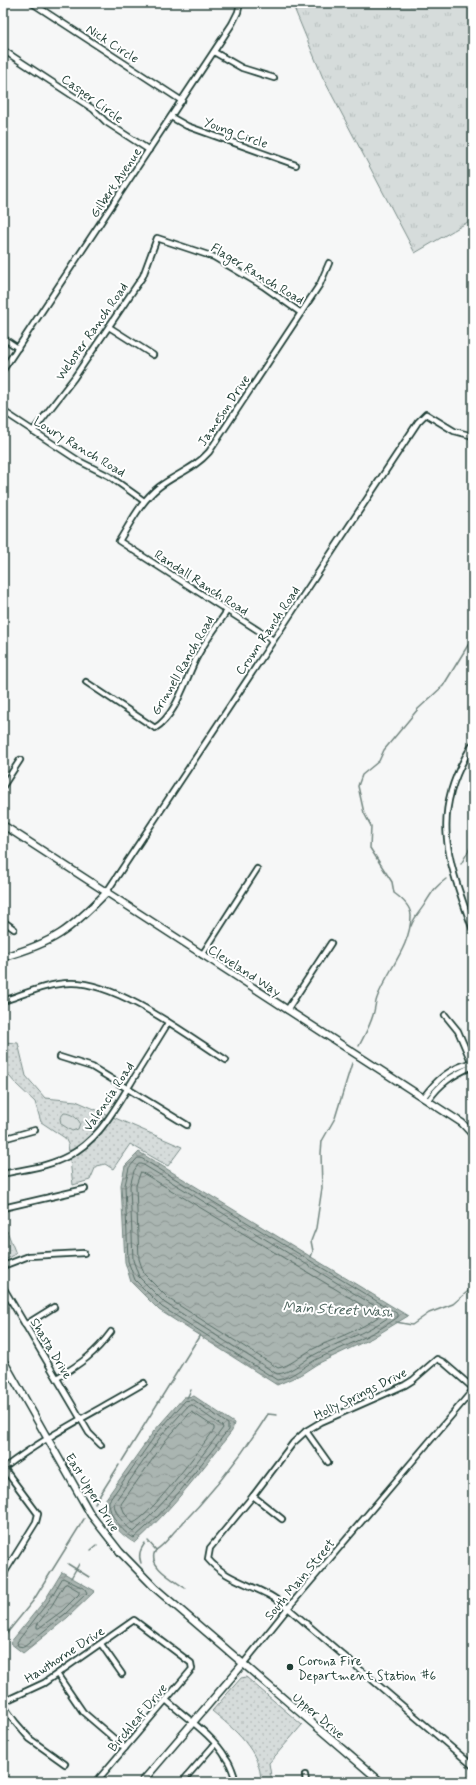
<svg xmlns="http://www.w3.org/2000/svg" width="476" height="1785" viewBox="0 0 476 1785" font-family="Mynerve,sans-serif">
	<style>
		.grass { fill: url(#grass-tufts); stroke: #7a8c88 }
		.park { fill: url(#park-dots); stroke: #7a8c88 }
		.pitch { fill: #d6dcdb; stroke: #7a8c88 }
		.water { fill: url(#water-waves); stroke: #72857f }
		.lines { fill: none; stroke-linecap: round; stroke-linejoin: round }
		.shore { stroke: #576d66; stroke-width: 1 }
		.stream { stroke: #72857f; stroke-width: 1.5 }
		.street-casing { stroke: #1f3d34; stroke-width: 8 }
		.secondary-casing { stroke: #1f3d34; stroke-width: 9 }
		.street { stroke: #fff; stroke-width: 4.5 }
		.secondary { stroke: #fff; stroke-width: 6 }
		.poi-dot { fill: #1f3d34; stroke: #fff; stroke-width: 1.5 }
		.labels { text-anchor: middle; stroke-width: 4; stroke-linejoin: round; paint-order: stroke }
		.street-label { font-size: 13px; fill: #1f3d34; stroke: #fff }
		.poi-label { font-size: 13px; fill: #1f3d34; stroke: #fff; text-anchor: start }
		.water-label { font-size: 14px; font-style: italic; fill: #49615a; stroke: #fff }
	</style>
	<defs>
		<pattern id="grass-tufts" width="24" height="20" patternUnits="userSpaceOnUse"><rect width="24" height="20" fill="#d6dcdb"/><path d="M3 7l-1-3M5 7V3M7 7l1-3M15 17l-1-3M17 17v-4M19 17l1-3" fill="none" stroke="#b7bebd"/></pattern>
		<pattern id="park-dots" width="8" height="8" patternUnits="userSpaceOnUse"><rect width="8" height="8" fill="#d6dcdb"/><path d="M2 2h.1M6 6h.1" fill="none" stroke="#b7bebd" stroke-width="1.8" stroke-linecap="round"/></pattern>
		<pattern id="water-waves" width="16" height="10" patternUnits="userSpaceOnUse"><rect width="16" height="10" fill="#aab5b1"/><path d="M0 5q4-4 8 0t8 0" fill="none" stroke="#8a9491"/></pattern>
	</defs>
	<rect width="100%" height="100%" fill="#f6f7f7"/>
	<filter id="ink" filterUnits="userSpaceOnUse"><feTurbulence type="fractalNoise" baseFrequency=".025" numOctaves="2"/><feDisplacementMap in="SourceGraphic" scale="8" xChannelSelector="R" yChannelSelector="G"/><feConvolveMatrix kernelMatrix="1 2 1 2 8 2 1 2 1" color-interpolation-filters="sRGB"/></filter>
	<g filter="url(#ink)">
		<path class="grass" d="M292,3H473V219L415,253L323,78Z"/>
		<g class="park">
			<path d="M3,1042L18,1043L26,1076L45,1098L76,1101L182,1147L168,1166L130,1144L113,1169L105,1164L96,1166L90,1180L73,1185L68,1144L65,1138L41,1122L35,1102L16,1084L3,1069Z"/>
			<path d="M7,1231L16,1254L3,1261V1232Z"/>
			<path d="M246,1677L302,1725L269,1763L272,1782H261C261,1751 234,1729 212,1711L241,1678Z"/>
		</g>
		<path class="pitch" d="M64,1113C70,1113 78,1118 80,1123L78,1129L72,1131L61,1124L60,1118Z"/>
		<g class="water">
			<path d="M139,1152L408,1316L372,1338L317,1364L300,1375L277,1385L159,1310L131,1282L125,1262L121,1185L125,1166Z"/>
			<path d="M194,1396L234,1423L232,1431C201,1471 172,1509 135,1543C120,1535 105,1518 105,1500L154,1431L184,1397Z"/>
			<path d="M62,1572L95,1591L67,1618L23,1653L10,1643L45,1600Z"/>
		</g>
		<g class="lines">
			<g class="shore">
				<path d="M138,1158H141L398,1314V1317C374,1335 345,1346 317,1359C304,1366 292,1378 277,1380L162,1307L135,1280L128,1261L125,1185L129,1168Z"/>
				<path d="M139,1164H142L388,1314L389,1317C365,1334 337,1342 312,1356C301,1363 290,1373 277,1374L165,1303L139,1277L133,1260L130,1186L134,1171Z"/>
				<path d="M141,1172L377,1314L378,1317C357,1332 332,1339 311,1350C300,1356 290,1366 278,1368L169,1299L144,1274L139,1259L136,1186Z"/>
				<path d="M194,1400L228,1424V1430L181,1490L157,1517L134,1538C122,1532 108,1514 109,1501L157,1433L185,1401Z"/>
				<path d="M192,1405L222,1426L223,1428C195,1465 168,1500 135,1531L133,1532C125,1525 114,1513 114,1503L161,1436L188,1406Z"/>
				<path d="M190,1413L192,1412L214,1427V1430C202,1446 148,1519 133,1523L125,1514L121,1504L166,1440Z"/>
				<path d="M63,1578L85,1589L87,1593L65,1614L24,1647L18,1646L17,1642L48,1602Z"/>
				<path d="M67,1584L79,1591V1594L62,1611L39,1628H37V1625L52,1605L64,1585Z"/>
			</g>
			<g class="stream">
				<path d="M461,864L473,843"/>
				<path d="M411,926C415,915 421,911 426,902C433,891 435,887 446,879"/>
				<path d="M359,1046C364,1036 370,1026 373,1015C375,1010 375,1003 377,998C387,971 411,946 411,916C411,906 401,898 394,893L392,882L370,848L371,826L364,813L358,786L362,775L379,761L384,750L418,709L443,686L473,637"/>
				<path d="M311,1257L313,1251L311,1241L316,1228L322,1188L321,1153L322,1141L335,1118L352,1063"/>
				<path d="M396,1322L412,1325L429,1313L453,1304L473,1287"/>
				<path d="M187,1398L191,1390"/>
				<path d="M122,1461L200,1335"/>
				<path d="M95,1503L119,1465"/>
				<path d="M148,1541L156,1550C145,1565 174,1580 185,1588"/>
				<path d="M91,1550L97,1545"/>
				<path d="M156,1550C164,1545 168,1539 174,1532C210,1496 241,1457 268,1414L277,1415"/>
				<path d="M141,1563C138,1555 140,1550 145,1543"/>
				<path d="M68,1564L89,1577"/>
				<path d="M71,1578L79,1564"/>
				<path d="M3,1638L33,1601L84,1519"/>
			</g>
			<g class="street-casing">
				<g id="street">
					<path d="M32,3L182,101"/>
					<path d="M3,50L93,109L106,122L149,150"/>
					<path d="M214,52L242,68L274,78"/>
					<path d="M171,117L187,126L296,165"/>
					<path d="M109,327L153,355"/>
					<path d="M3,338L18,348"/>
					<path d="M3,370L232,24L238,12L240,3"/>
					<path d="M3,411L79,461L109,476L144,501"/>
					<path d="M33,431L74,378L143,276L157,238L214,257L263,286L301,313"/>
					<path d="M273,640L119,541C131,522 141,501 159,487C176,474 194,469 209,452L320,284L329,263"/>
					<path d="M86,682L155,728C177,715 186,677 198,655C206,640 217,626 227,611"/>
					<path d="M473,744C429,814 447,858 473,930"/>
					<path d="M3,786L20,760"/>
					<path d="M106,893L418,422L426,414L454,431L473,436"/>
					<path d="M3,921L14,929"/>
					<path d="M202,955L257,869"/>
					<path d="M3,1001C25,994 47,983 71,983C118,982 187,1035 226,1060"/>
					<path d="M287,1010L331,943"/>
					<path d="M445,1015L458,1031L473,1066"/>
					<path d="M60,1057L92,1067L187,1125"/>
					<path d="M423,1098C437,1079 450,1068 473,1062"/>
					<path d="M428,1101C440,1083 453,1075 473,1066"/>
					<path d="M3,1139L35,1130"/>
					<path d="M3,1174C24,1169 48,1167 68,1156C99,1140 113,1111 131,1083C143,1063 156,1043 168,1023"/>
					<path d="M3,1208L85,1189"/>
					<path d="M3,1266L29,1256L84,1253"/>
					<path d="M3,1287L89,1433L101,1445"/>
					<path d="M25,1325L54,1307"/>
					<path d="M57,1378C80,1364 95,1354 111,1332"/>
					<path d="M473,1388L443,1362L437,1359L413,1380L405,1385L321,1422L306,1431L293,1443L253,1496L210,1548L208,1559C223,1577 246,1583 267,1594C274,1597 281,1603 288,1608L473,1766"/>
					<path d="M306,1431L328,1462"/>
					<path d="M3,1467L38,1514L36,1522L3,1575"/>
					<path d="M4,1468C47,1435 97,1411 144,1383"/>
					<path d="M253,1496L282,1519"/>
					<path d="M101,1644L122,1674"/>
					<path d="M243,1664L288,1608L473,1390"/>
					<path d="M57,1674L83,1712L125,1748"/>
					<path d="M166,1700C186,1718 213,1735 226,1758C230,1763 232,1769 234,1775"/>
					<path d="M3,1702L44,1683L134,1620L191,1663L192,1669L96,1782"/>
					<path d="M3,1705L16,1723L30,1739L65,1764"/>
					<path d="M305,1775L306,1782"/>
					<path d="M3,1778L7,1782"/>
					<path d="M182,1782L215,1744"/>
				</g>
			</g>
			<g class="secondary-casing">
				<g id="secondary">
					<path d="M3,825L462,1123L473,1135"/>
					<path d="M3,957C54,943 70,930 106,893"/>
					<path d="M3,1360L91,1515L120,1552L155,1588L381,1782"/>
					<path d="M142,1782L243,1664"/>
				</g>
			</g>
			<use href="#street" class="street"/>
			<use href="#secondary" class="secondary"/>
		</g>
	</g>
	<circle class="poi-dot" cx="290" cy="1667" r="4"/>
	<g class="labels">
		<g class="street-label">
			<text transform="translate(113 43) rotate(33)" y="5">Nick Circle</text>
			<text transform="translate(93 98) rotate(36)" y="5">Casper Circle</text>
			<text transform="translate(236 132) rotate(20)" y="5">Young Circle</text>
			<text transform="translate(115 182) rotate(-56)" y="5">Gilbert Avenue</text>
			<text transform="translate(258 273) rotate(31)" y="5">Flager Ranch Road</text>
			<text transform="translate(91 331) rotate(-55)" y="5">Webster Ranch Road</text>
			<text transform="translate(223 410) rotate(-56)" y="5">Jameson Drive</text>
			<text transform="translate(80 446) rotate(31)" y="5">Lowry Ranch Road</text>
			<text transform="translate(202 582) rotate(33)" y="5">Randall Ranch Road</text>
			<text transform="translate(267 630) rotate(-56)" y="5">Crown Ranch Road</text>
			<text transform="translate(182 665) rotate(-60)" y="5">Grinnell Ranch Road</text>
			<text transform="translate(245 970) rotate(33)" y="5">Cleveland Way</text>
			<text transform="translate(108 1096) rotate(-56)" y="5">Valencia Road</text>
			<text transform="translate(52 1348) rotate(59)" y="5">Shasta Drive</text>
			<text transform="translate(360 1393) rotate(-26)" y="5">Holly Springs Drive</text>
			<text transform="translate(93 1492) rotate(58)" y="5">East Upper Drive</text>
			<text transform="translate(299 1579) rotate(-50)" y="5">South Main Street</text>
			<text transform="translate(64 1654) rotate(-33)" y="5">Hawthorne Drive</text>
			<text transform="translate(319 1715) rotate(40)" y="5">Upper Drive</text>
			<text transform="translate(137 1717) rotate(-50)" y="5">Birchleaf Drive</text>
		</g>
		<g class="poi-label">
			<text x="298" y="1665">Corona Fire<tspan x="298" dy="15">Department Station #6</tspan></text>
		</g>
		<g class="water-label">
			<text transform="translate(338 1309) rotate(3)" y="5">Main Street Wash</text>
		</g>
	</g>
	<rect width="476" height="1785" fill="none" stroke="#fff" stroke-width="16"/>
	<rect x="8" y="8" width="460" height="1769" fill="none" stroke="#1f3d34" stroke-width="1.5" filter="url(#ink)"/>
</svg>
